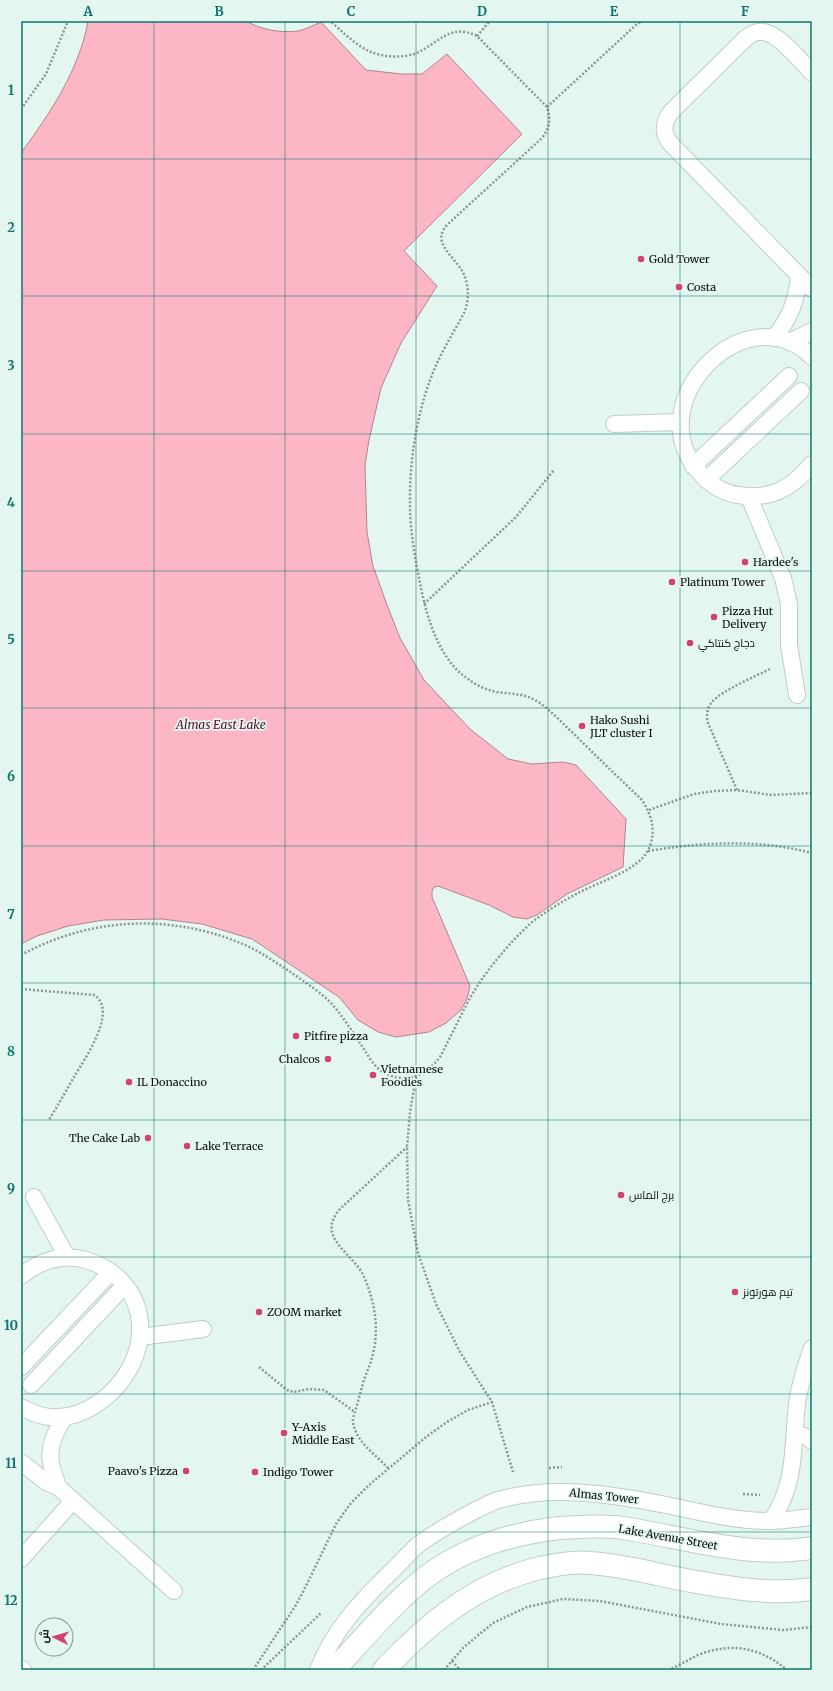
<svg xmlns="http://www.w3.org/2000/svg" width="833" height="1691" viewBox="0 0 833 1691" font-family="Merriweather,Cairo,serif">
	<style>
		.water { fill: #fcb6c6; stroke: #b3848e }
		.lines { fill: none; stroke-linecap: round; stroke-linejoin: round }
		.service-casing { stroke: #bdcec8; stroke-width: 18 }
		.minor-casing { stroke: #bdcec8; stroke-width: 24 }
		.path { stroke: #8b9893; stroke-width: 2.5; stroke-dasharray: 2 2; stroke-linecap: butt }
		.service { stroke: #fff; stroke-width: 16 }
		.minor { stroke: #fff; stroke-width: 22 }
		.grid { fill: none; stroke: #0f766e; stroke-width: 1; stroke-opacity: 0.55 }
		.poi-dot { fill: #d04371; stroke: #e4f6f0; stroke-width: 1.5 }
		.labels { text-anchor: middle; stroke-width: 3.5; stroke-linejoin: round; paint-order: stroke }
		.poi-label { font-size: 11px; fill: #090e0c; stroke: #e4f6f0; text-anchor: start }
		.street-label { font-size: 11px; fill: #090e0c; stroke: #e4f6f0 }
		.water-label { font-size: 12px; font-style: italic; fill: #5e0f2c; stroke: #e4f6f0 }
		.neatline { fill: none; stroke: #0f766e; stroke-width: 1.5 }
		.grid-label { font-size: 13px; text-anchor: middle; font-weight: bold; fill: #0f766e }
	</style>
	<rect width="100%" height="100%" fill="#e4f6f0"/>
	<path class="water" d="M88,21H246C262,30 280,33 298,31C306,29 314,25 321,22L366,70L401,74H422L447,54L522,134L404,251L437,286L401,343L381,388L369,440L365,465L367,532L373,566L387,605L400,638L424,680L470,729L508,759L532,764L563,762L576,765L626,819L623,867L567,894L537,915L527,919L513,917L489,905L438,886L434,887L432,891V897L470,986L467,999L461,1010L446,1023L429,1032L396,1037L378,1032L358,1020L339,997L252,939L202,924L162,919L104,920L68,926L37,936L21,944V153C50,113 79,71 88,21Z"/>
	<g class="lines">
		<g class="service-casing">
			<g id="service">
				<path d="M812,73C801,61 778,33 763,32C756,31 751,34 746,38L671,112C663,123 662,132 670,143L812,289"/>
				<path d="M774,338C789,319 797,301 799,276"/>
				<path d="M789,342L812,331"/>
				<path d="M812,357C746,291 636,404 700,473C710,484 723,493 738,495C771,500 791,489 812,464"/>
				<path d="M614,424L680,422"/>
				<path d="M693,466L789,376"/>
				<path d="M706,480L801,391"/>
				<path d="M749,497L783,578L789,604V645L797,695"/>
				<path d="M34,1197L67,1257"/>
				<path d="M21,1276C39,1261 63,1253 86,1260C156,1282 155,1361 101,1401C86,1412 68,1419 50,1417C39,1416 30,1412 21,1407"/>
				<path d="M140,1337L203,1329"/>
				<path d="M21,1367L111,1272"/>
				<path d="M31,1385L125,1285"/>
				<path d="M795,1433L807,1437L812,1441"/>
				<path d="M21,1462L46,1482L58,1487L174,1591"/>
				<path d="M58,1487C56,1479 52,1471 51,1463C48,1446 56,1430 65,1417"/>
				<path d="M771,1521C797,1484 792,1446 797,1404C799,1385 806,1366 812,1348"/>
				<path d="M21,1559L73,1501"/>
				<path d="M21,1668L23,1670"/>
				<path d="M318,1670C333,1629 365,1597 396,1567C403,1560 411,1551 419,1544C437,1531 457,1520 476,1510C483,1507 491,1502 498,1500C553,1485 611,1494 666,1505C700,1512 734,1521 770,1521C784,1521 798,1518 812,1517"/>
			</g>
		</g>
		<g class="minor-casing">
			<g id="minor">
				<path d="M334,1670C365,1637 394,1601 430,1574C468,1547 514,1533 560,1528C581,1527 603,1525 623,1528C686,1538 748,1558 812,1548"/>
				<path d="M384,1670C427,1624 474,1585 536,1569C553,1565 572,1561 590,1563C624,1565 658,1575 691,1581C730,1588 773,1595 812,1589"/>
			</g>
		</g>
		<g class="path">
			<path d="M477,36L490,21"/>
			<path d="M547,107L637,24L643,21"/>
			<path d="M21,109L46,74L68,21"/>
			<path d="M424,604L516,517L554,470"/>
			<path d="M737,790L708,723C706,715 707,708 712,702C721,691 756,676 770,669"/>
			<path d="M649,810L694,794L715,791L737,790L771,795L812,793"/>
			<path d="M648,851C703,842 758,839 812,853"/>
			<path d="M21,955C91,917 171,913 245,945C261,952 275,962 289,971C303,981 318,990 330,1002C343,1016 353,1033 364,1049C369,1057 374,1067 383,1072C404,1085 426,1076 440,1057C450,1038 459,1019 469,1000C483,974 509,943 531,923C546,911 563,901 580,892C599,882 639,870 648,850C657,833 652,814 641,799C619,778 597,757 575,735C562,723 550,709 535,700C522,693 510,694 497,692C481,689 469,681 457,670C435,647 426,613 420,583C415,557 410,531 410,505C409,459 418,405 437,363C445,346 455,330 464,313C470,299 469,281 461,269C451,254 431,241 448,224L542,138C550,127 551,120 547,107L477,36C449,22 438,45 414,54C402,58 383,57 371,52C356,46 342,31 330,21"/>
			<path d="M21,989L94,995C119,1010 84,1060 74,1077C66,1091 58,1105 49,1120"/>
			<path d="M416,1077L410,1112L407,1147L408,1200L418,1253L436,1304L460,1352L492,1402L513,1472"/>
			<path d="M259,1367L287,1390L294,1392L309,1389L324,1390L355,1412"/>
			<path d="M388,1468C375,1454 352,1439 353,1418C357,1406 360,1393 364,1380C367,1371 371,1363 373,1354C379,1329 375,1303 365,1279C355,1253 313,1238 341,1208L407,1147"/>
			<path d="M549,1468L562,1467"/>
			<path d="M743,1494L760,1495"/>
			<path d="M452,1661L460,1670"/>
			<path d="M253,1670L296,1605L306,1586L336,1524L351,1503L369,1485L426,1437L447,1422L468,1410L492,1402"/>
			<path d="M261,1670L321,1613"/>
			<path d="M444,1670L464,1647L493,1623L527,1607L563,1599L600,1601L721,1624L783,1630L812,1627"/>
			<path d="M668,1670C678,1666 688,1660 698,1655C731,1642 760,1647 787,1670"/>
		</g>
		<use href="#service" class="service"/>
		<use href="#minor" class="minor"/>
	</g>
	<path class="grid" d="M154,21V1670M285,21V1670M416,21V1670M548,21V1670M680,21V1670M21,159H812M21,296H812M21,434H812M21,571H812M21,708H812M21,846H812M21,983H812M21,1120H812M21,1257H812M21,1394H812M21,1532H812"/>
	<g class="poi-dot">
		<circle cx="641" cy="259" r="4"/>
		<circle cx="679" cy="287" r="4"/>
		<circle cx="745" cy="562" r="4"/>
		<circle cx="672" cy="582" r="4"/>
		<circle cx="714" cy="617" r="4"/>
		<circle cx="690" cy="643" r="4"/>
		<circle cx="582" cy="726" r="4"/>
		<circle cx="296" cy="1036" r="4"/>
		<circle cx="328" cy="1059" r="4"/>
		<circle cx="373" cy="1075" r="4"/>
		<circle cx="129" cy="1082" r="4"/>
		<circle cx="148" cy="1138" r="4"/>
		<circle cx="187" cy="1146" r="4"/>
		<circle cx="621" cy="1195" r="4"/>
		<circle cx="735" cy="1292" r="4"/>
		<circle cx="259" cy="1312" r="4"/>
		<circle cx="284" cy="1433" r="4"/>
		<circle cx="186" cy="1471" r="4"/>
		<circle cx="255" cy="1472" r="4"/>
	</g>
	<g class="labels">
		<g class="poi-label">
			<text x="649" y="263">Gold Tower</text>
			<text x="687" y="291">Costa</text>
			<text x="753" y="566">Hardee's</text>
			<text x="680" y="586">Platinum Tower</text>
			<text x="722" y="615">Pizza Hut<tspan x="722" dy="13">Delivery</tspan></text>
			<text x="698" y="647">دجاج كنتاكي</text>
			<text x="590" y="724">Hako Sushi<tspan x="590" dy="13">JLT cluster I</tspan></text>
			<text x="304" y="1040">Pitfire pizza</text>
			<text x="320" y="1063" text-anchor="end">Chalcos</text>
			<text x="381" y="1073">Vietnamese<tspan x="381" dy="13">Foodies</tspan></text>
			<text x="137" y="1086">IL Donaccino</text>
			<text x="140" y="1142" text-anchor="end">The Cake Lab</text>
			<text x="195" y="1150">Lake Terrace</text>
			<text x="629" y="1199">برج الماس</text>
			<text x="743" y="1296">تيم هورتونز</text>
			<text x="267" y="1316">ZOOM market</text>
			<text x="292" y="1431">Y-Axis<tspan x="292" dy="13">Middle East</tspan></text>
			<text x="178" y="1475" text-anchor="end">Paavo's Pizza</text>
			<text x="263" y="1476">Indigo Tower</text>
		</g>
		<g class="street-label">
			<text transform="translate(604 1496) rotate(6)" y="4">Almas Tower</text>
			<text transform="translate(668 1537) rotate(10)" y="4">Lake Avenue Street</text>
		</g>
		<g class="water-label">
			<text x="221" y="729">Almas East Lake</text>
		</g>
	</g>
	<rect width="833" height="1691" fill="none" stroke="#e4f6f0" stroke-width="44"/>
	<g transform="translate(54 1637) rotate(275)"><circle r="19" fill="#e4f6f0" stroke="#8c9995"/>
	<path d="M0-3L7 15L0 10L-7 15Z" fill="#d04371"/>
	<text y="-6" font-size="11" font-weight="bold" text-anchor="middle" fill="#090e0c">ش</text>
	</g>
	<rect x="22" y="22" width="789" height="1647" class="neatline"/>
	<g class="grid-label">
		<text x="88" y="16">A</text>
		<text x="219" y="16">B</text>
		<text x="351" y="16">C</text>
		<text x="482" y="16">D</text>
		<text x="614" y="16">E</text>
		<text x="745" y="16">F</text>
		<text x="11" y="95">1</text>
		<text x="11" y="232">2</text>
		<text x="11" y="370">3</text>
		<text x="11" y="507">4</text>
		<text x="11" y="644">5</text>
		<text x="11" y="781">6</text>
		<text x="11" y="919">7</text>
		<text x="11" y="1056">8</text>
		<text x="11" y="1193">9</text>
		<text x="11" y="1330">10</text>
		<text x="11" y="1468">11</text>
		<text x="11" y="1605">12</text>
	</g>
</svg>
